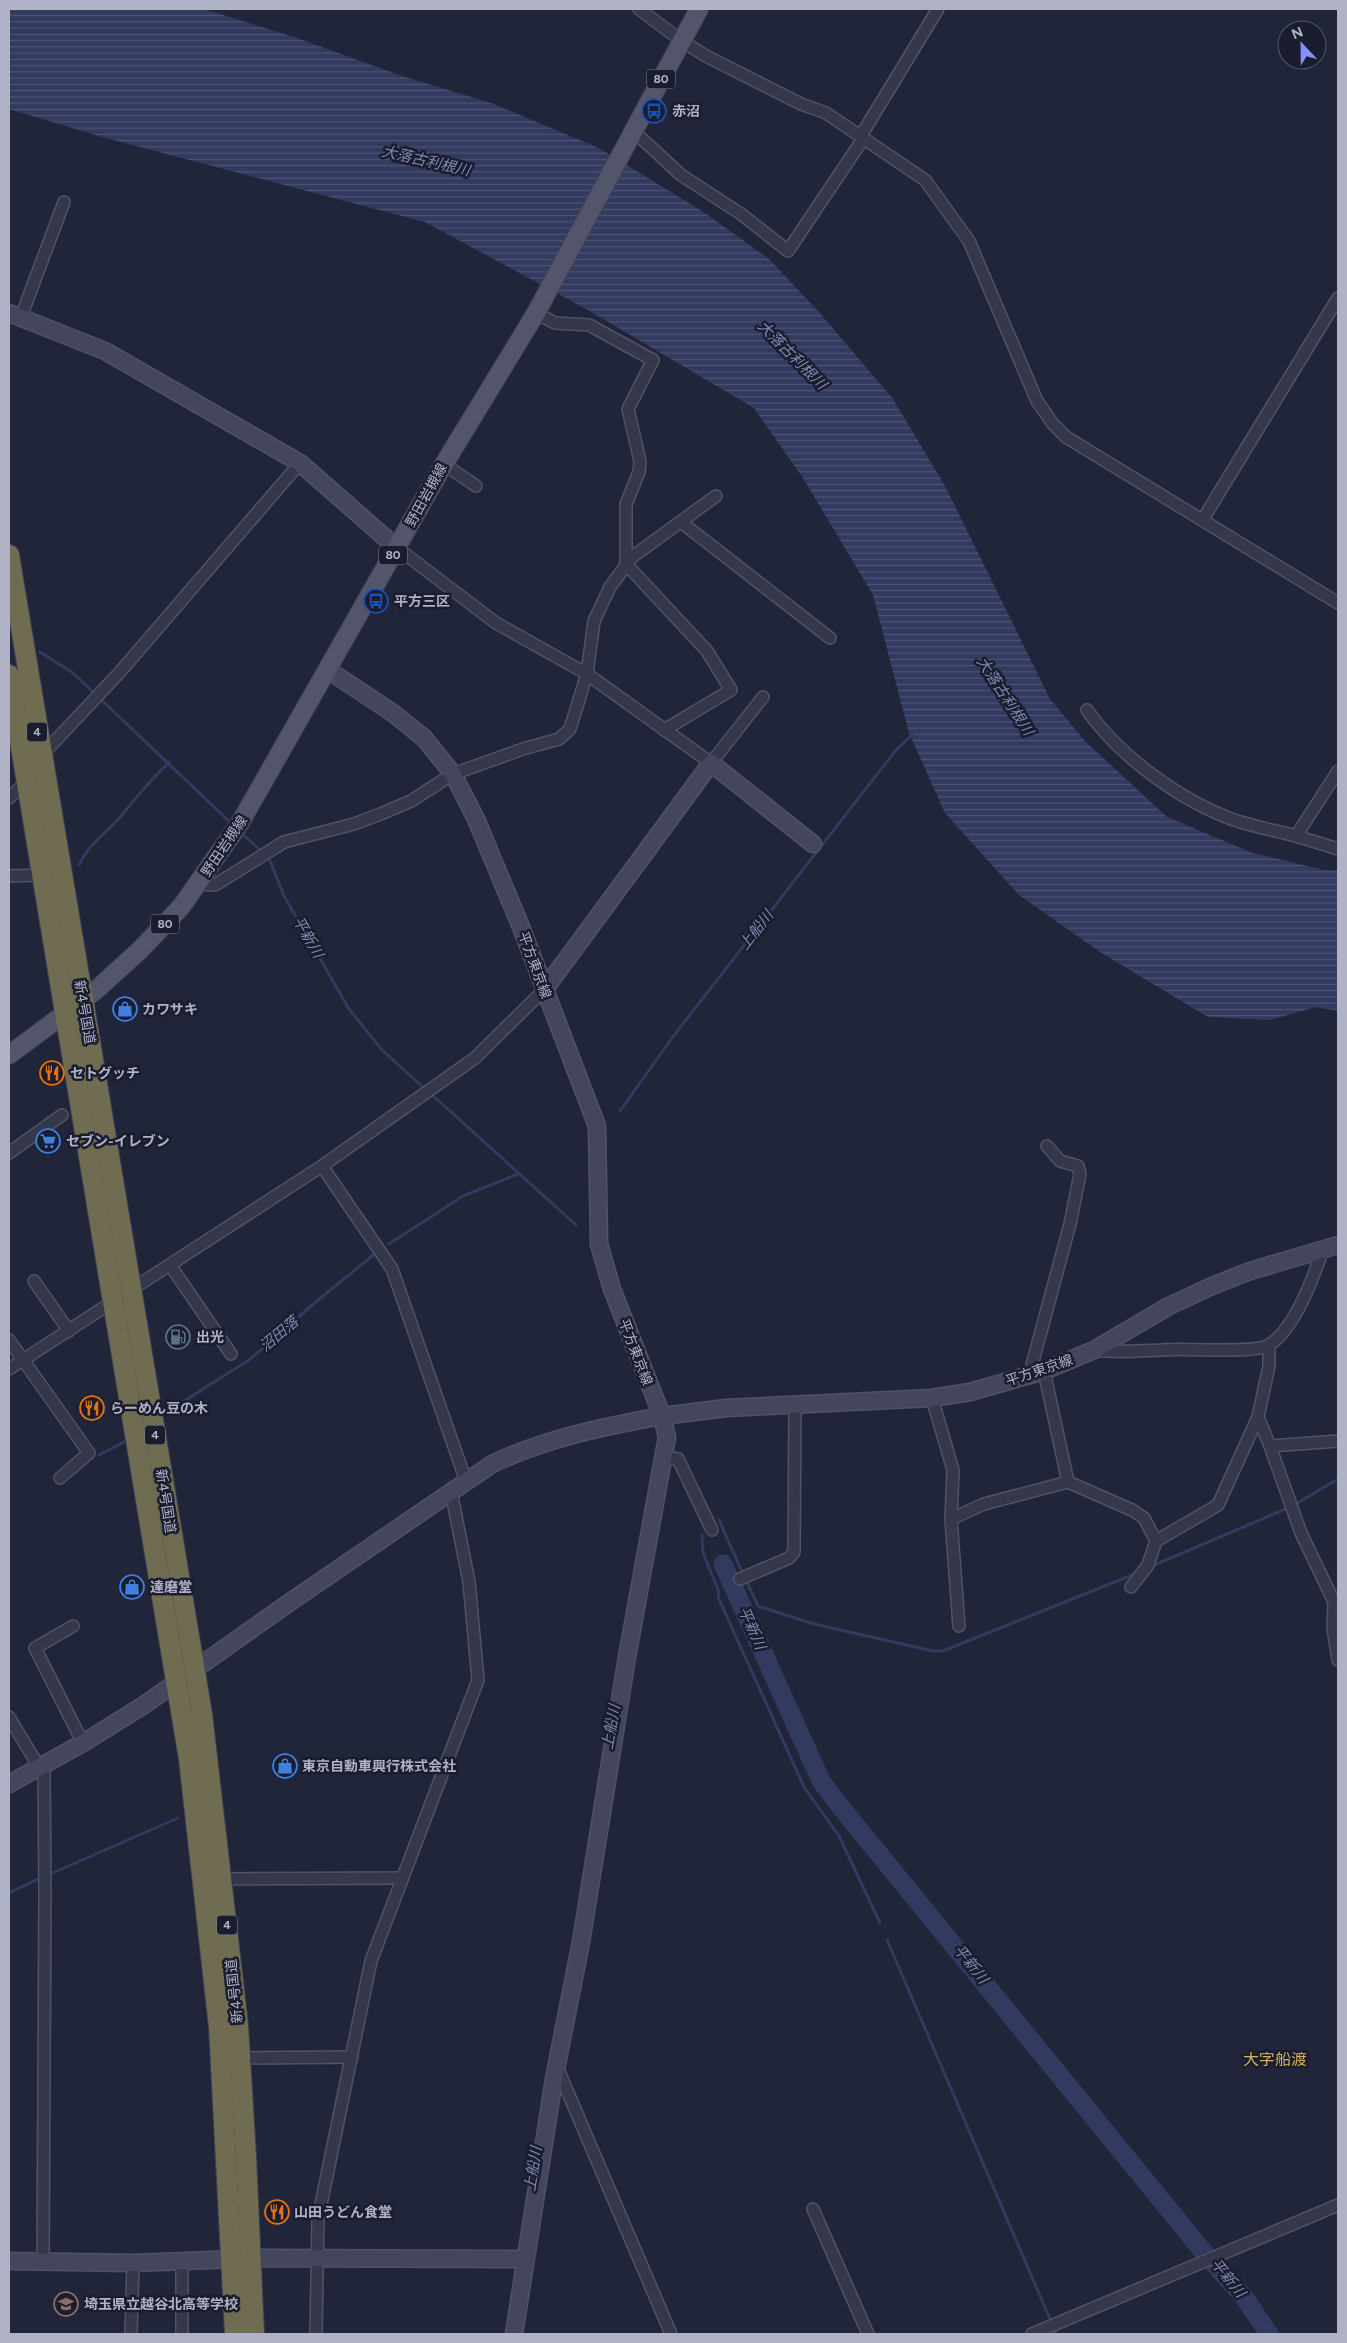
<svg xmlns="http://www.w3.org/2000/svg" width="1347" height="2343" viewBox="0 0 1347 2343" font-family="Figtree,'Noto Sans JP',sans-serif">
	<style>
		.water { fill: url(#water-rules) }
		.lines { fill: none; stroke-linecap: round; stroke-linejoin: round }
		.stream { stroke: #333a5f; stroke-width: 3 }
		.river { stroke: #333a5f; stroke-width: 19 }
		.street-casing { stroke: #505265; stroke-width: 14 }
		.secondary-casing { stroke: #505265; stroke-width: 19 }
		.primary-casing { stroke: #3e4153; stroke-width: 20 }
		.highway-casing { stroke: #3d3f52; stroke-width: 22 }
		.street { stroke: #35384a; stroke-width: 11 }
		.secondary { stroke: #43465d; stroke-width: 16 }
		.primary { stroke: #53566a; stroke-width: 18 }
		.highway { stroke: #706c52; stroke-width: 20 }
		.labels { text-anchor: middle; stroke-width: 5; stroke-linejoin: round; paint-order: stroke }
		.shield { fill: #1a1d2e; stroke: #838598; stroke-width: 1 }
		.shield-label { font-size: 12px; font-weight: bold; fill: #b0b2c6 }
		.poi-label { font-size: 14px; font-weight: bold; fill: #b0b2c6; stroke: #1a1d2e; text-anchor: start }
		.street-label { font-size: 14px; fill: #b0b2c6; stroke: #1a1d2e }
		.water-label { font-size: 15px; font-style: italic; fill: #8087b2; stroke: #1a1d2e }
		.quarter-label { font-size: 16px; fill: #d3b15d; stroke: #1a1d2e }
	</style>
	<defs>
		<pattern id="water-rules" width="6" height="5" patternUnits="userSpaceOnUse" patternTransform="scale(1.25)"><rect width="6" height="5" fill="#333a5f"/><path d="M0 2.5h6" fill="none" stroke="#4e5474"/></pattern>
	</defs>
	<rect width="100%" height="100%" fill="#212539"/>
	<path class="water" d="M9,9H204L297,38L402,76L491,103L599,148L702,211L768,258L819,312L893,399L945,486L1050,699L1085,741L1167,817L1253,853L1324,870H1338V1011L1316,1007L1270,1020L1208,1017L1100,952L1019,895L945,813L909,733L873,595L803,478L754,408L588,310L425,222L102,137L9,109Z"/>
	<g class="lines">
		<g class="stream">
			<path d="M40,652L72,672L232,824"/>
			<path d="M240,832L269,858L284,896L349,1009L382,1050L425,1089"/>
			<path d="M79,865C89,843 108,832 122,815C137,796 152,779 169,762"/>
			<path d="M430,1093L576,1225"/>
			<path d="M620,1111L672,1038L896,750L912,735"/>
			<path d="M389,1244L463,1196L518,1174"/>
			<path d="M173,1408L249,1360L318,1300L377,1252"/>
			<path d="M99,1455L124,1442"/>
			<path d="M1294,1505L1338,1479"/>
			<path d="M719,1520L743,1574"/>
			<path d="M702,1535L703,1553L719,1592L718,1597L804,1787L839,1836L880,1923"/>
			<path d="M1152,1566L1288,1508"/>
			<path d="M746,1580L758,1606L814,1624L933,1651H943L1137,1573"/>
			<path d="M48,1875L178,1818"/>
			<path d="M9,1893L42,1877"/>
			<path d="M887,1940L1050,2319"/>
			<path d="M1055,2332L1056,2334"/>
		</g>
		<path class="river" d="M723,1564L821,1781L844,1811L1206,2255L1244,2297L1269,2334"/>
		<g class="street-casing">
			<g id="street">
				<path d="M639,9L682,41L706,56L801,104L826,113L925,180L969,241L1037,401L1053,424L1066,437L1338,603"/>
				<path d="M632,133L640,137L681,175L741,214L788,251L863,139"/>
				<path d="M859,135L865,129L938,9"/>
				<path d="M536,313L555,323L589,325L653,360L628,409L640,461L639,472L626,504V564L707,651L731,690L664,730"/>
				<path d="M21,317L64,202"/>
				<path d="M444,464L476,486"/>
				<path d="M1203,519L1338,298"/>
				<path d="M681,522L830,638"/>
				<path d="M397,548L496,623L587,674L711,763L763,697"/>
				<path d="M1087,710C1120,757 1182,802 1237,821C1256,827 1277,831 1296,836L1338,771"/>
				<path d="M41,756L120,672L300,463"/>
				<path d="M9,798L27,781"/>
				<path d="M1296,836L1338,849"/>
				<path d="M9,876L42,875"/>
				<path d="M199,884L215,885L284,842L354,824L383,813L411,801L453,774L523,749L559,739L570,729L587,674L594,621L610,587L632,557L716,496"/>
				<path d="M9,1153L62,1115"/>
				<path d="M322,1166L392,1269L466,1481"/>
				<path d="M170,1265L231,1354"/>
				<path d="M34,1281L69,1331"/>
				<path d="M9,1340L89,1453L60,1478"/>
				<path d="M1269,1346V1366L1258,1417L1270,1446L1301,1533L1334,1602L1333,1628L1338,1660"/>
				<path d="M1094,1350C1117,1353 1139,1351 1162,1350C1184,1348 1255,1354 1269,1345C1294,1330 1314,1276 1323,1249"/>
				<path d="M9,1369L322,1166L475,1058L544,990"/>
				<path d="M1044,1371L1068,1482"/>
				<path d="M1029,1376L1070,1224L1080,1174L1078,1166L1060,1161L1047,1146"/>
				<path d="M932,1398L953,1470L951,1519L959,1626"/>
				<path d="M1270,1446L1338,1441"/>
				<path d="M664,1457L678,1459L712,1530"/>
				<path d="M951,1519L984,1504L1068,1482L1132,1510L1144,1518L1156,1541L1148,1565L1131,1587"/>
				<path d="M1156,1541L1218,1505L1258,1417"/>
				<path d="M740,1579L789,1558L794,1552L795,1404"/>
				<path d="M73,1626L35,1648L83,1743"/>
				<path d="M9,1717L39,1767"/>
				<path d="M222,1879L402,1878"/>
				<path d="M240,2058L352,2057"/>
				<path d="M557,2067L671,2334"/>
				<path d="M813,2209L868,2334"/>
				<path d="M43,2261L45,1894L44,1764"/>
				<path d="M131,2334L133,2263"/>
				<path d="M182,2334V2262"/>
				<path d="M316,2334L318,2219L371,1961L478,1680L469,1582L451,1491"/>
				<path d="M1032,2334L1338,2205"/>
			</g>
		</g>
		<g class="secondary-casing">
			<g id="secondary">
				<path d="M9,313L105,351L300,463L397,548"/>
				<path d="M328,670L393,713L424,738L453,774L476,819L521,927L597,1126L599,1244L612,1289L662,1416L726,1408L932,1398L970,1392L1044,1371L1094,1350L1169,1306L1212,1286L1250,1271L1338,1245"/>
				<path d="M544,990L711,763L813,844"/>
				<path d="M9,1784L83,1743L144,1705L293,1600L492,1464C547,1438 602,1427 662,1416L667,1437L627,1657L581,1942L554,2079L514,2334"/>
				<path d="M9,2261L133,2263L261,2258L524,2259"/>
			</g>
		</g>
		<g class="primary-casing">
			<path id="primary" d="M9,1055L95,991L140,950L181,907L240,823L444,464L536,313L699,9"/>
		</g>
		<g class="highway-casing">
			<g id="highway">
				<path d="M9,555L202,1714L238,2025L246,2156L254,2334"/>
				<path d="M9,675L189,1759L219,2027L235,2334"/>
			</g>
		</g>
		<use href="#street" class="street"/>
		<use href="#secondary" class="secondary"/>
		<use href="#primary" class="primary"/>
		<use href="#highway" class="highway"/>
	</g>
	<defs>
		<g id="bus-ring" transform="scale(1.25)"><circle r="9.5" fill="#1a1d2e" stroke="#1a4fb4" stroke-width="1.5"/><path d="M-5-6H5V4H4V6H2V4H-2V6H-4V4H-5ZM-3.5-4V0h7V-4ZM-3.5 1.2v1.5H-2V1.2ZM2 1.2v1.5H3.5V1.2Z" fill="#1a4fb4"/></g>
		<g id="shop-ring" transform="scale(1.25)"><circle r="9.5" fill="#1a1d2e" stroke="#3f7fe0" stroke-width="1.5"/><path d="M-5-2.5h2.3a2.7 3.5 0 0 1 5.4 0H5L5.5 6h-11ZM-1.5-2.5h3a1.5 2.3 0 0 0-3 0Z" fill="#3f7fe0"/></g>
		<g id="restaurant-ring" transform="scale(1.25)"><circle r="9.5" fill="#1a1d2e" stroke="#e8710a" stroke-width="1.5"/><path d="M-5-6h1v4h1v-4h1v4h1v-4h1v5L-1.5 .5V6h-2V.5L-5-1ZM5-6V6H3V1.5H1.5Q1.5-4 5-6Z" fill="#e8710a"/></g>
		<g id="supermarket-ring" transform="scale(1.25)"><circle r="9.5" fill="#1a1d2e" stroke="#3f7fe0" stroke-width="1.5"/><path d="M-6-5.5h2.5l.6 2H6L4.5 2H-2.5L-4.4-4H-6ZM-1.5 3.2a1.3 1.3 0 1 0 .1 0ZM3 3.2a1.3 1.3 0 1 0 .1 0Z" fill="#3f7fe0"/></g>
		<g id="fuel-ring" transform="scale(1.25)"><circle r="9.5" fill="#1a1d2e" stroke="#5c6f8a" stroke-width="1.5"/><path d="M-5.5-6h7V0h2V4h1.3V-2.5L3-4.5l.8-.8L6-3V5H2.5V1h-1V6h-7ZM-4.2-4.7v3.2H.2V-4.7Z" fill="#5c6f8a"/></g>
		<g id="school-ring" transform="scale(1.25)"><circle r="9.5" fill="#1a1d2e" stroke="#8d6e63" stroke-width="1.5"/><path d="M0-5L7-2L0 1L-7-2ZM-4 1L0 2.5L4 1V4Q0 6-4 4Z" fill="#8d6e63"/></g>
	</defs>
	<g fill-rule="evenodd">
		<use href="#bus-ring" x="654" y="111"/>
		<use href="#bus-ring" x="376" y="601"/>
		<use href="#shop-ring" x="125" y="1009"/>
		<use href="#restaurant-ring" x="52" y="1073"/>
		<use href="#supermarket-ring" x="48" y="1141"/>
		<use href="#fuel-ring" x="178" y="1337"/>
		<use href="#restaurant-ring" x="92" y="1408"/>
		<use href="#shop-ring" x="132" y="1587"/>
		<use href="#shop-ring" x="285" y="1766"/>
		<use href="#restaurant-ring" x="277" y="2212"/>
		<use href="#school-ring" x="66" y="2304"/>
	</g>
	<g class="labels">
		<g class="shield">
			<rect x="647" y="69.5" width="28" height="19" rx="4"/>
			<rect x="379" y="545.5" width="28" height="19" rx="4"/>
			<rect x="27" y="722.5" width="20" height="19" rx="4"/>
			<rect x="151" y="914.5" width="28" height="19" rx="4"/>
			<rect x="145" y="1425.5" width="20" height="19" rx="4"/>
			<rect x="217" y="1915.5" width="20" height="19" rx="4"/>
		</g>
		<g class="shield-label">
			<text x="661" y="83">80</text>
			<text x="393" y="559">80</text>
			<text x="37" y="736">4</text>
			<text x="165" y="928">80</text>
			<text x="155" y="1439">4</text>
			<text x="227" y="1929">4</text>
		</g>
		<g class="poi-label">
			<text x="672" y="116">赤沼</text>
			<text x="394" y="606">平方三区</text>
			<text x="142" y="1014">カワサキ</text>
			<text x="70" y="1078">セトグッチ</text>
			<text x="66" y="1146">セブン-イレブン</text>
			<text x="196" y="1342">出光</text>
			<text x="110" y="1413">らーめん豆の木</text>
			<text x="150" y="1592">達磨堂</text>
			<text x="302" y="1771">東京自動車興行株式会社</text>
			<text x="294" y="2217">山田うどん食堂</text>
			<text x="84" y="2309">埼玉県立越谷北高等学校</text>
		</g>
		<g class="street-label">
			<text transform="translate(426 495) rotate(-61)" y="5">野田岩槻線</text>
			<text transform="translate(224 846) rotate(-56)" y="5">野田岩槻線</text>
			<text transform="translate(535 965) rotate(70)" y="5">平方東京線</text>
			<text transform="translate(85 1012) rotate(80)" y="5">新4号国道</text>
			<text transform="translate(636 1352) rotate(69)" y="5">平方東京線</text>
			<text transform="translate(1039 1370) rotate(-19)" y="5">平方東京線</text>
			<text transform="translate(166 1501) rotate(81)" y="5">新4号国道</text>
			<text transform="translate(234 1991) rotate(-96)" y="5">新4号国道</text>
		</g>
		<g class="water-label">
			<text transform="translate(426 161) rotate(13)" y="5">大落古利根川</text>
			<text transform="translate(792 355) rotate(45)" y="5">大落古利根川</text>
			<text transform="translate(1005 696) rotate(57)" y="5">大落古利根川</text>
			<text transform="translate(756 930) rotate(-52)" y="5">上船川</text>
			<text transform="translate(308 937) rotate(60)" y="5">平新川</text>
			<text transform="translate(279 1334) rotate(-40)" y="5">沼田落</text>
			<text transform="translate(752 1628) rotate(66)" y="5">平新川</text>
			<text transform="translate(611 1727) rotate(-80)" y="5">上船川</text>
			<text transform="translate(971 1964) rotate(51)" y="5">平新川</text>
			<text transform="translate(533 2169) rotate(-81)" y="5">上船川</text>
			<text transform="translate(1228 2278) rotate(51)" y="5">平新川</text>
		</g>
		<g class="quarter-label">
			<text x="1275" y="2065">大字船渡</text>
		</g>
	</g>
	<rect width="1347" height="2343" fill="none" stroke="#b0b2c6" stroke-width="20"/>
	<g transform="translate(1302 45) rotate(338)"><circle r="24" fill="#1a1d2e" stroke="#56596b"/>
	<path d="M0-4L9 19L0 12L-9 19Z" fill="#8391f8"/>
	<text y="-8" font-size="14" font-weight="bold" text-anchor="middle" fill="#b0b2c6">N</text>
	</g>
</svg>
